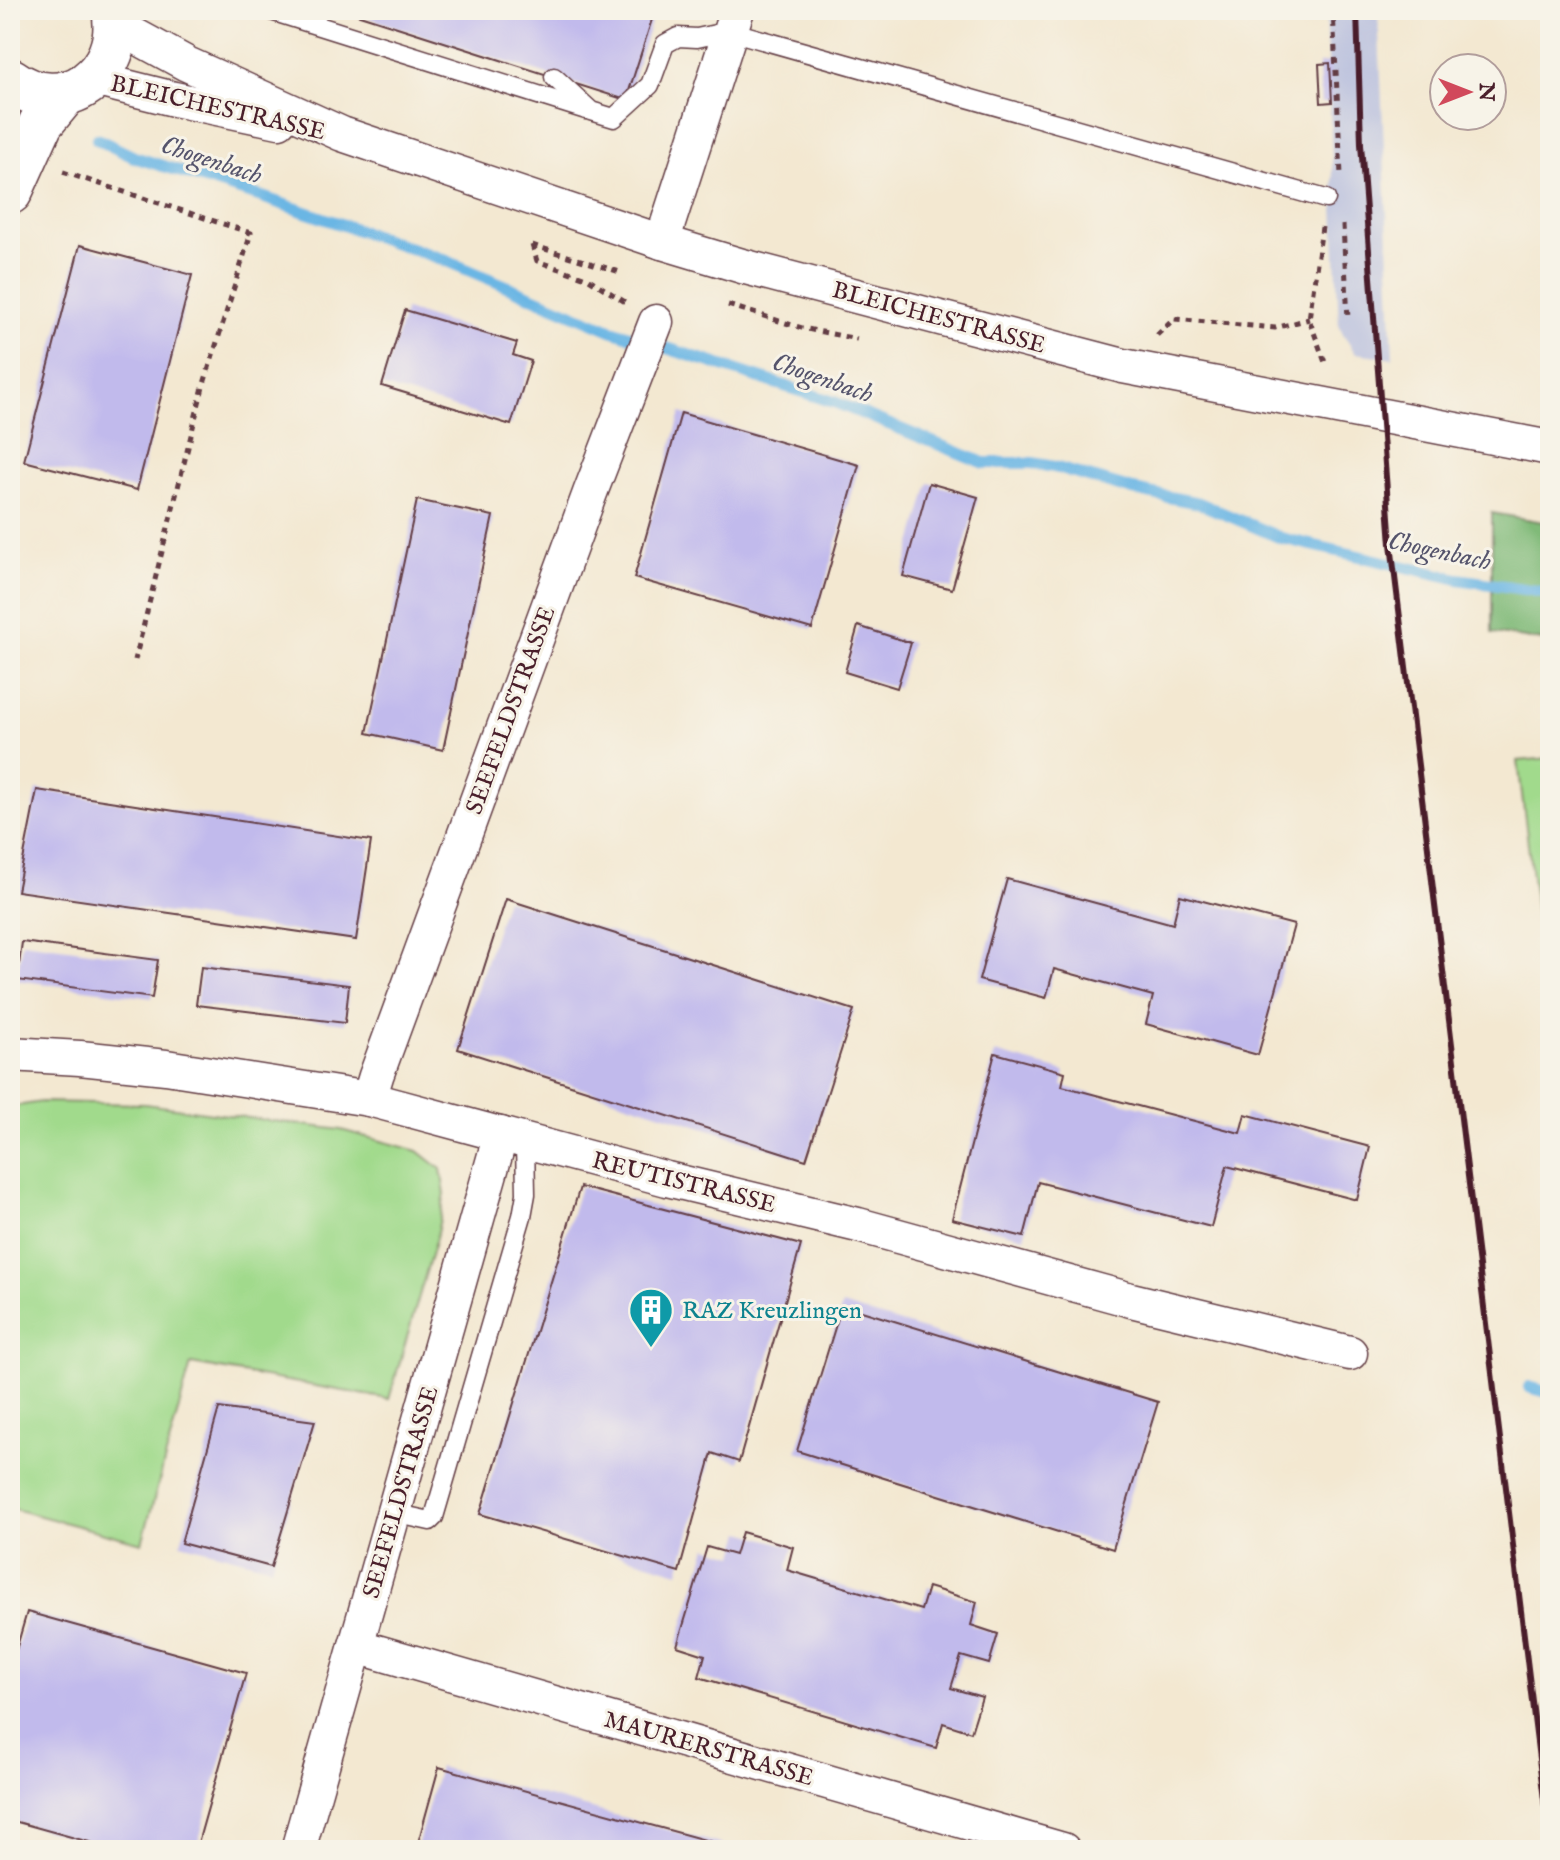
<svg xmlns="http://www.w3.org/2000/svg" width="1560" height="1860" viewBox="0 0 1560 1860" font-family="'IM FELL English',serif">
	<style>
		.industrial { fill: #bdc3de }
		.green { fill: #a1da8c; stroke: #767c5c; stroke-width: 2 }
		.forest { fill: #80ba78; stroke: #656c52; stroke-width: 2 }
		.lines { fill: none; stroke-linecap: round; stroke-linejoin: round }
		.stream { stroke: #6ab6e4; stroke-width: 12 }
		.building { fill: #c1baec }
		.lane-casing { stroke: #633d44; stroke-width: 21 }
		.street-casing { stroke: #633d44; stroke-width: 37 }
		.primary-casing { stroke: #633d44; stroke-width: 47 }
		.path { stroke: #633d44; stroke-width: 5; stroke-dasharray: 6 6; stroke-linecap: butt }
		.lane { stroke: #fff; stroke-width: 18 }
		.street { stroke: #fff; stroke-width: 34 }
		.primary { stroke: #fff; stroke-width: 44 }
		.rail { stroke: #4a1f2b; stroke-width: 6 }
		.labels { text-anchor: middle; stroke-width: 6; stroke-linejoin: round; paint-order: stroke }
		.street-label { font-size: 24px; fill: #4a1f2b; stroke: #f7f3e8 }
		.culture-label { font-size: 24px; fill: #0d838f; stroke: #f7f3e8; text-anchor: start }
		.water-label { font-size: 26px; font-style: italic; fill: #55546c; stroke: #f7f3e8 }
	</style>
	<rect width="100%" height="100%" fill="#f7f3e8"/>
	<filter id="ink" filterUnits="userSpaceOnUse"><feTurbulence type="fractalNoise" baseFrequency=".0125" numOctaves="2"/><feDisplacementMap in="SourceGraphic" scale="16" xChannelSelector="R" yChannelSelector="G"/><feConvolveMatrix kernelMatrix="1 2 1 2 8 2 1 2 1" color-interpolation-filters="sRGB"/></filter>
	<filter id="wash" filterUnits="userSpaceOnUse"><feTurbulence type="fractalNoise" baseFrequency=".006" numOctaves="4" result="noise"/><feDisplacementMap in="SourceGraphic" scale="32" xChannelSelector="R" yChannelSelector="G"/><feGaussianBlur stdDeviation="1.8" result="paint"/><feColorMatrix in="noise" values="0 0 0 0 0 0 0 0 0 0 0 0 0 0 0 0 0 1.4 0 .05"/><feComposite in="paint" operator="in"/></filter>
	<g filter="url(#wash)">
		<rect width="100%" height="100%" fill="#f3e8d1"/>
		<path class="industrial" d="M1326,10H1378L1393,358L1355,353L1339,327Z"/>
		<g class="green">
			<path d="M1550,758V1028L1518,761Z"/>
			<path d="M41,1102L145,1104L341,1130L418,1151L441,1169L445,1194L436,1238L389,1399L191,1364L142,1543L10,1508V1107Z"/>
		</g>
		<path class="forest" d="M1492,513L1550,523V642L1492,633Z"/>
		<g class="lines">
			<g class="stream">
				<path d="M97,139L134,157L262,197L442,259L611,330L834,402L984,463H1032L1054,467L1133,490L1199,503L1281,538L1458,579L1550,593"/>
				<path d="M1529,1387L1550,1393"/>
			</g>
		</g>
		<g id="blocks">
			<g class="building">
				<path d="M344,10H655L626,100Z"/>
				<path d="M1330,63L1332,102L1321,103L1319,64Z"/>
				<path d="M80,245L192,275L137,490L24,461Z"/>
				<path d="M405,310L517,343L513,355L531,361L511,425L382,386Z"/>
				<path d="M681,413L859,465L812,629L634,578Z"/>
				<path d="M929,483L978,497L952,589L903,576Z"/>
				<path d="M417,500L493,516L443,750L367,733Z"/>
				<path d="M858,626L911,643L897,688L845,672Z"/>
				<path d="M37,790L371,841L356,940L17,891Z"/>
				<path d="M1007,879L1173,924L1180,895L1294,925L1258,1055L1146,1024L1153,996L1054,969L1046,998L979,980Z"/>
				<path d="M506,899L854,1010L806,1160L458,1049Z"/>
				<path d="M22,942L158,960L152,998L17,980Z"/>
				<path d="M201,967L349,985L345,1023L196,1005Z"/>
				<path d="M995,1053L1065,1072L1062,1086L1240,1133L1245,1114L1370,1147L1357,1200L1227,1166L1211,1227L1038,1182L1024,1237L952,1219Z"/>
				<path d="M580,1187L801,1245L739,1462L712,1453L679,1572L480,1514Z"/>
				<path d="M842,1305L1158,1402L1113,1549L797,1451Z"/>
				<path d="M219,1408L315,1421L271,1567L181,1543Z"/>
				<path d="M742,1532L793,1547L787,1570L921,1610L928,1587L977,1602L971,1625L998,1634L989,1664L961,1656L951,1688L982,1697L971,1732L943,1723L936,1748L699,1677L705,1655L677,1646L707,1547L735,1555Z"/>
				<path d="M27,1612L246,1673L196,1850H118L10,1820V1671Z"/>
				<path d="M439,1767L738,1849V1850H416Z"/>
			</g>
		</g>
	</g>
	<g filter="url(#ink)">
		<use href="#blocks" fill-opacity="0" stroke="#633d44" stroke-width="2"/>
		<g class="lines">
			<g class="lane-casing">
				<g id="lane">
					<path d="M268,10L586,110"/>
					<path d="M554,77L591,111L614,118L650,85L665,44L678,37L697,38L730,31L1326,199"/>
					<path d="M394,1513L430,1521L434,1517L522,1216L526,1194L525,1141"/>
				</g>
			</g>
			<g class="street-casing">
				<g id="street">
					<path d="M117,26L187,64L342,134L662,242L742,266L1123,366L1550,448"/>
					<path d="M94,79L174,99L279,121"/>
					<path d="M662,242L737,10"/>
					<path d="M10,1054L80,1058L166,1067L369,1099L667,1179L858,1225L1131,1300L1350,1353"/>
					<path d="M369,1099L376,1076L590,493L656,322"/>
					<path d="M356,1646L1063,1850"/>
					<path d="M298,1850L501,1134"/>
				</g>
			</g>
			<g class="primary-casing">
				<g id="primary">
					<path d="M10,80C64,120 126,73 114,10"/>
					<path d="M10,192L41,123L66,93"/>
				</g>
			</g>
			<g class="path">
				<path d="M1305,10L1333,16"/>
				<path d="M1333,10L1341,175"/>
				<path d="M63,172L251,233L203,387L135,660"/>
				<path d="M1343,225L1348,319"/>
				<path d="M1322,227L1309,319L1326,365"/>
				<path d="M532,245L623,273"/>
				<path d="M532,245L537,261L589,279L625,302"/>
				<path d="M728,305L802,328L857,339"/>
				<path d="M1157,335L1174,319L1275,328L1309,319"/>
			</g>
			<use href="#lane" class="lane"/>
			<use href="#street" class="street"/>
			<use href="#primary" class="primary"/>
			<path class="rail" d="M1357,10L1361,144L1391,544L1550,1849"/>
		</g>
	</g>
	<defs>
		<g id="building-pin" transform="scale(2.3)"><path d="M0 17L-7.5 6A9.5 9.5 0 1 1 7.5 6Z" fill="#0f9aa8" stroke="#f7f3e8"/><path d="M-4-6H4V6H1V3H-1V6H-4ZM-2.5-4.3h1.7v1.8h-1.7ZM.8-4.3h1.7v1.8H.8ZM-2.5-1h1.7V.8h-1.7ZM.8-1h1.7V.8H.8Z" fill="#fff"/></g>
	</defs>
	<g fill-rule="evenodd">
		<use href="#building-pin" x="651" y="1310"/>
	</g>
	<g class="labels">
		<g class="street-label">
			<text transform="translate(218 107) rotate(13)" y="8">BLEICHESTRASSE</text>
			<text transform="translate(939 317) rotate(15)" y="8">BLEICHESTRASSE</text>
			<text transform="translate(510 710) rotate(-70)" y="8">SEEFELDSTRASSE</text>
			<text transform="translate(684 1182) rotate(14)" y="8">REUTISTRASSE</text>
			<text transform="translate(400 1492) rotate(-74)" y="8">SEEFELDSTRASSE</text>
			<text transform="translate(709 1748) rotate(16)" y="8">MAURERSTRASSE</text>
		</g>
		<g class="culture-label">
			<text x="682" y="1318">RAZ Kreuzlingen</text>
		</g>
		<g class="water-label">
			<text transform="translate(212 159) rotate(18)" y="9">Chogenbach</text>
			<text transform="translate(823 377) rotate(19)" y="9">Chogenbach</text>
			<text transform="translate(1440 550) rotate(12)" y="9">Chogenbach</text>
		</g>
	</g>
	<rect width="1560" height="1860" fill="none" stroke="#f7f3e8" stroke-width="40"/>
	<g transform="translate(1468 92) rotate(90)"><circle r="38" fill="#f7f3e8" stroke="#b29e9c" stroke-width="2"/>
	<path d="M0-6L14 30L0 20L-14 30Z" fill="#d1495b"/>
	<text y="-12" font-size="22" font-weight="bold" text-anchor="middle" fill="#4a1f2b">N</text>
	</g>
</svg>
